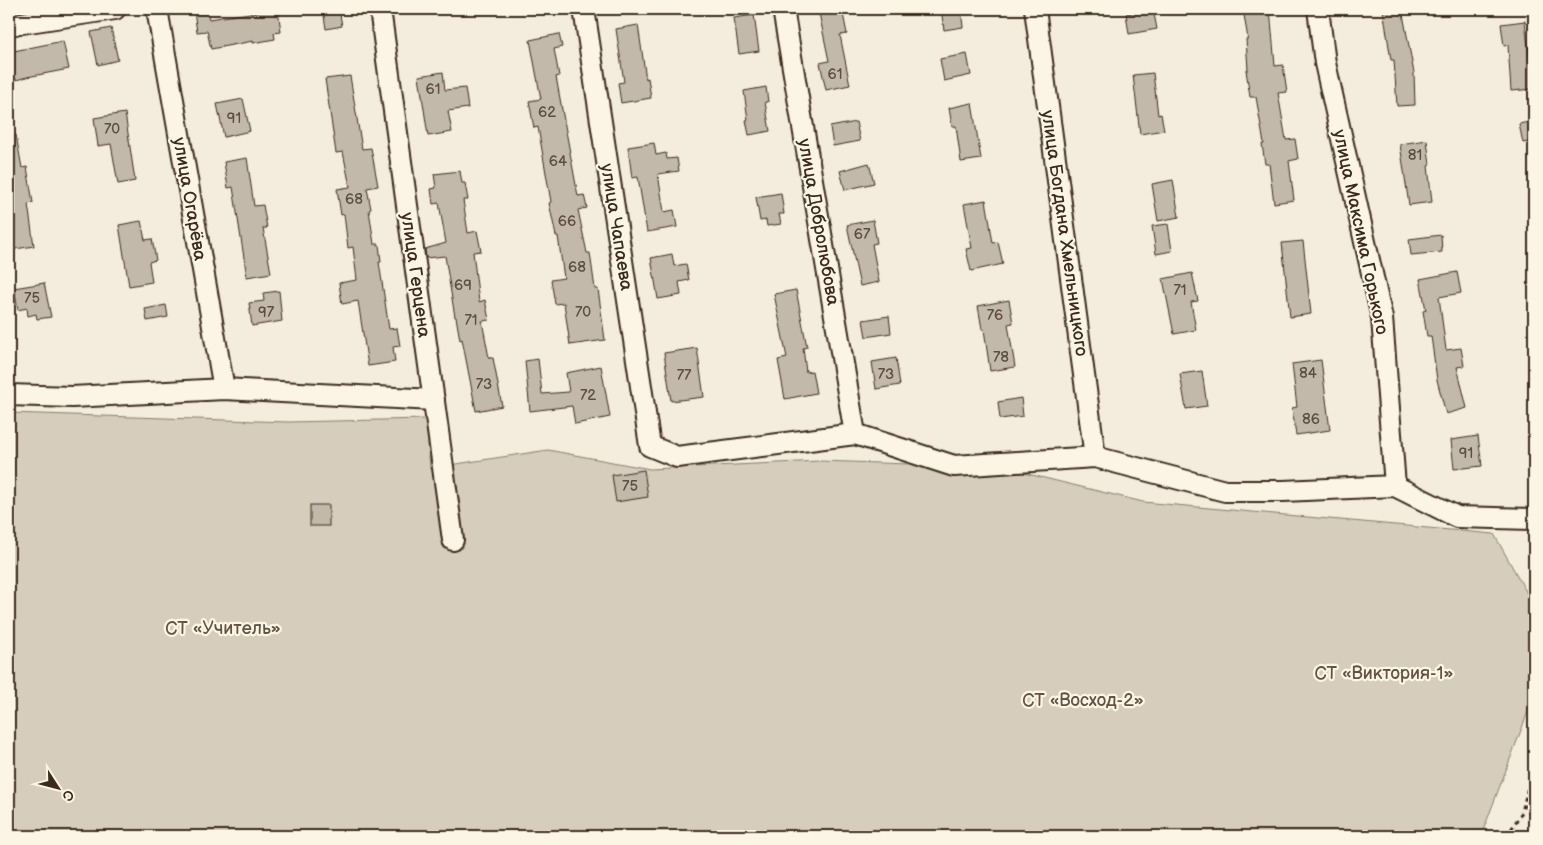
<svg xmlns="http://www.w3.org/2000/svg" width="1543" height="845" viewBox="0 0 1543 845" font-family="'Balsamiq Sans',sans-serif">
	<style>
		.green { fill: #d6cdbd; stroke: #887c6e }
		.building { fill: #c3b9aa; stroke: #3b2a1e }
		.lines { fill: none; stroke-linecap: round; stroke-linejoin: round }
		.minor-casing { stroke: #3b2a1e; stroke-width: 24 }
		.path { stroke: #3b2a1e; stroke-width: 3; stroke-dasharray: 4 4; stroke-linecap: butt }
		.minor { stroke: #fcf5e5; stroke-width: 20 }
		.labels { text-anchor: middle; stroke-width: 4.5; stroke-linejoin: round; paint-order: stroke }
		.number-label { font-size: 15px; fill: #5d4e41 }
		.street-label { font-size: 18px; fill: #3b2a1e; stroke: #fcf5e5 }
		.park-label { font-size: 18px; fill: #625346; stroke: #fcf5e5 }
	</style>
	<rect width="100%" height="100%" fill="#f4eddd"/>
	<filter id="ink" filterUnits="userSpaceOnUse"><feTurbulence type="fractalNoise" baseFrequency=".02" numOctaves="2"/><feDisplacementMap in="SourceGraphic" scale="10" xChannelSelector="R" yChannelSelector="G"/><feConvolveMatrix kernelMatrix="1 2 1 2 8 2 1 2 1" color-interpolation-filters="sRGB"/></filter>
	<g filter="url(#ink)">
		<path class="green" d="M9,413L288,422L426,419L430,468L548,450L650,469L820,461L999,467L1143,502L1494,534L1534,606V696L1481,836H9Z"/>
		<g class="building">
			<path d="M207,9L209,19L278,9L281,32L274,33L275,39L253,43V41L211,49L207,31L197,32L194,11Z"/>
			<path d="M323,9H339L342,26L326,29Z"/>
			<path d="M842,9L847,34L840,35L850,85L826,90L820,63L829,61L819,13Z"/>
			<path d="M941,9H961L963,27L944,30Z"/>
			<path d="M1153,9L1157,29L1129,34L1126,14Z"/>
			<path d="M1243,9H1270L1275,66L1283,65L1287,92L1278,93L1286,140L1295,139L1298,159L1289,161L1294,200L1274,203L1269,164H1265L1262,144H1264L1256,97H1250L1246,70H1248L1246,39H1248Z"/>
			<path d="M1383,9H1402L1414,73L1415,105L1397,106L1394,60H1391Z"/>
			<path d="M754,15L759,51L739,54L734,18Z"/>
			<path d="M1525,21L1530,63H1532L1534,89L1511,91L1508,45L1504,46L1501,24Z"/>
			<path d="M638,25L646,79L648,78L651,98L621,103L618,83L624,82L616,29Z"/>
			<path d="M111,28L118,60L98,65L91,32Z"/>
			<path d="M559,34L562,47L554,49L559,76L556,77L578,196L584,195L587,208L578,210L587,253H590L595,289H598L605,340L570,345L564,303L555,304L551,280L564,278L558,236H556L549,203L551,202L538,127L534,128L529,101L541,99L530,40Z"/>
			<path d="M63,41L69,69L27,77L9,82V52Z"/>
			<path d="M967,54L971,75L944,81L940,59Z"/>
			<path d="M443,72L445,90L465,88L468,108L448,111L452,132L428,136L419,76Z"/>
			<path d="M1153,73L1158,115L1161,114L1164,130L1140,134L1133,75Z"/>
			<path d="M350,76L362,149L371,148L378,186L367,188L371,209L369,210L374,244H379L381,262H379L389,329L397,328L400,346L393,347L395,362L368,366L358,301L342,304L339,283L357,280L353,247L348,248L344,214L341,215L337,189L350,187L343,152L336,153L325,79Z"/>
			<path d="M766,87L768,102H765L770,131L749,135L746,120H748L744,91Z"/>
			<path d="M243,99L250,131L224,137L217,104Z"/>
			<path d="M972,103L981,159L961,162L956,126H952L949,108Z"/>
			<path d="M125,113L135,181L118,184L111,144L98,146L94,118Z"/>
			<path d="M1534,121V141L1523,143L1519,124Z"/>
			<path d="M856,122L860,141L833,146L830,127Z"/>
			<path d="M9,135H16L22,168L27,167L33,203L28,204L34,246L9,250Z"/>
			<path d="M1427,140L1430,165L1428,166L1432,202L1409,205L1400,144Z"/>
			<path d="M654,143L656,155L666,153L667,159L677,158L679,171L658,174L664,212L674,210L677,227L647,232L638,177L632,178L628,147Z"/>
			<path d="M247,158L254,206L263,205L267,228H263L271,273L247,277L233,187L228,188L224,162Z"/>
			<path d="M869,163L874,183L845,190L840,171Z"/>
			<path d="M460,171L462,183H465L468,200H463L468,233L477,231L481,251L473,252L479,302L485,300L489,320L482,321L489,358H493L502,406L476,411L462,339L460,340L456,317H455L445,256L426,258L425,249L446,243L439,203L433,204L431,189L436,188L434,174Z"/>
			<path d="M1173,180L1179,217L1158,221L1152,184Z"/>
			<path d="M781,193L784,214H779L781,224L767,226L766,220L760,221L756,197Z"/>
			<path d="M986,200L993,243L998,242L1003,264L971,271L966,249L972,248L964,204Z"/>
			<path d="M873,220L877,243L872,244L879,282L860,286L847,225Z"/>
			<path d="M141,221L145,240L152,239L156,260L149,262L152,282L129,286L119,225Z"/>
			<path d="M1168,224L1172,251L1156,254L1152,226Z"/>
			<path d="M1441,235L1442,252L1411,255L1409,239Z"/>
			<path d="M1303,241L1311,314L1290,317L1282,243Z"/>
			<path d="M672,254L674,266L686,264L689,280L679,282L681,295L658,299L651,258Z"/>
			<path d="M1457,272L1461,293L1439,297L1446,350L1461,348L1464,366L1457,367L1467,408L1446,414L1437,380L1431,336H1427L1423,311L1426,310L1420,279Z"/>
			<path d="M1192,273L1198,301L1191,302L1196,330L1174,334L1163,279Z"/>
			<path d="M44,283L51,317L37,319L36,314L28,316L27,308L18,310L14,288Z"/>
			<path d="M796,290L807,347L803,348L806,372L812,371L816,393L785,399L778,360L787,358L774,294Z"/>
			<path d="M279,291L282,321L252,326L249,303L264,301L263,293Z"/>
			<path d="M1009,300L1013,323L1008,324L1015,367L990,371L984,329H982L978,306Z"/>
			<path d="M166,305L168,317L147,321L145,309Z"/>
			<path d="M889,316L891,333L866,337L863,320Z"/>
			<path d="M697,348L704,397L671,401L664,353Z"/>
			<path d="M896,358L900,385L876,389L872,362Z"/>
			<path d="M538,359L542,394L569,392L566,373L601,366L610,417L575,424L572,406L530,411L525,361Z"/>
			<path d="M1321,360L1330,430L1296,435L1292,408L1297,407L1292,364Z"/>
			<path d="M1202,371L1207,406L1186,409L1180,374Z"/>
			<path d="M1021,398L1023,416L1000,419L998,402Z"/>
			<path d="M1478,436L1482,466L1454,469L1451,440Z"/>
			<path d="M644,470L648,497L616,502L612,475Z"/>
			<rect x="310" y="505" width="19" height="21"/>
		</g>
		<g class="lines">
			<g class="minor-casing">
				<g id="minor">
					<path d="M157,9L224,389"/>
					<path d="M380,9L453,540"/>
					<path d="M584,9L650,446L677,457L855,434L954,466L1095,457L1225,491H1283L1395,486L1457,517L1534,519"/>
					<path d="M783,9L855,434"/>
					<path d="M1035,9L1095,457"/>
					<path d="M1318,9L1325,63L1382,318L1395,486"/>
					<path d="M9,25L115,9"/>
					<path d="M9,395L72,397L224,389L434,400"/>
				</g>
			</g>
			<path class="path" d="M1507,836L1522,812L1534,762"/>
			<use href="#minor" class="minor"/>
		</g>
	</g>
	<g class="labels">
		<g class="number-label">
			<text x="835" y="79">61</text>
			<text x="433" y="94">61</text>
			<text x="547" y="117">62</text>
			<text x="234" y="123">91</text>
			<text x="112" y="134">70</text>
			<text x="1415" y="160">81</text>
			<text x="558" y="166">64</text>
			<text x="354" y="204">68</text>
			<text x="567" y="226">66</text>
			<text x="862" y="239">67</text>
			<text x="577" y="272">68</text>
			<text x="463" y="290">69</text>
			<text x="1180" y="295">71</text>
			<text x="32" y="303">75</text>
			<text x="266" y="317">97</text>
			<text x="583" y="317">70</text>
			<text x="995" y="320">76</text>
			<text x="471" y="325">71</text>
			<text x="1001" y="362">78</text>
			<text x="1308" y="378">84</text>
			<text x="886" y="379">73</text>
			<text x="684" y="380">77</text>
			<text x="484" y="389">73</text>
			<text x="588" y="400">72</text>
			<text x="1311" y="424">86</text>
			<text x="1466" y="458">91</text>
			<text x="630" y="491">75</text>
		</g>
		<g class="street-label">
			<text transform="translate(190 199) rotate(80)" y="6">улица Огарёва</text>
			<text transform="translate(819 222) rotate(80)" y="6">улица Добролюбова</text>
			<text transform="translate(617 227) rotate(81)" y="6">улица Чапаева</text>
			<text transform="translate(1361 232) rotate(78)" y="6">улица Максима Горького</text>
			<text transform="translate(1065 233) rotate(82)" y="6">улица Богдана Хмельницкого</text>
			<text transform="translate(416 275) rotate(82)" y="6">улица Герцена</text>
		</g>
		<g class="park-label">
			<text x="223" y="634">СТ «Учитель»</text>
			<text x="1384" y="679">СТ «Виктория-1»</text>
			<text x="1083" y="706">СТ «Восход-2»</text>
		</g>
	</g>
	<rect width="1543" height="845" fill="none" stroke="#fcf5e5" stroke-width="30"/>
	<rect x="15" y="15" width="1513" height="815" fill="none" stroke="#3b2a1e" stroke-width="2" filter="url(#ink)"/>
	<g transform="translate(58 788) rotate(126)" stroke="#fcf5e5" stroke-width="4" paint-order="stroke">
	<path d="M0-4L9 19L0 12L-9 19Z" fill="#3b2a1e"/>
	<text y="-8" font-size="14" font-weight="bold" text-anchor="middle" fill="#3b2a1e">С</text>
	</g>
</svg>
